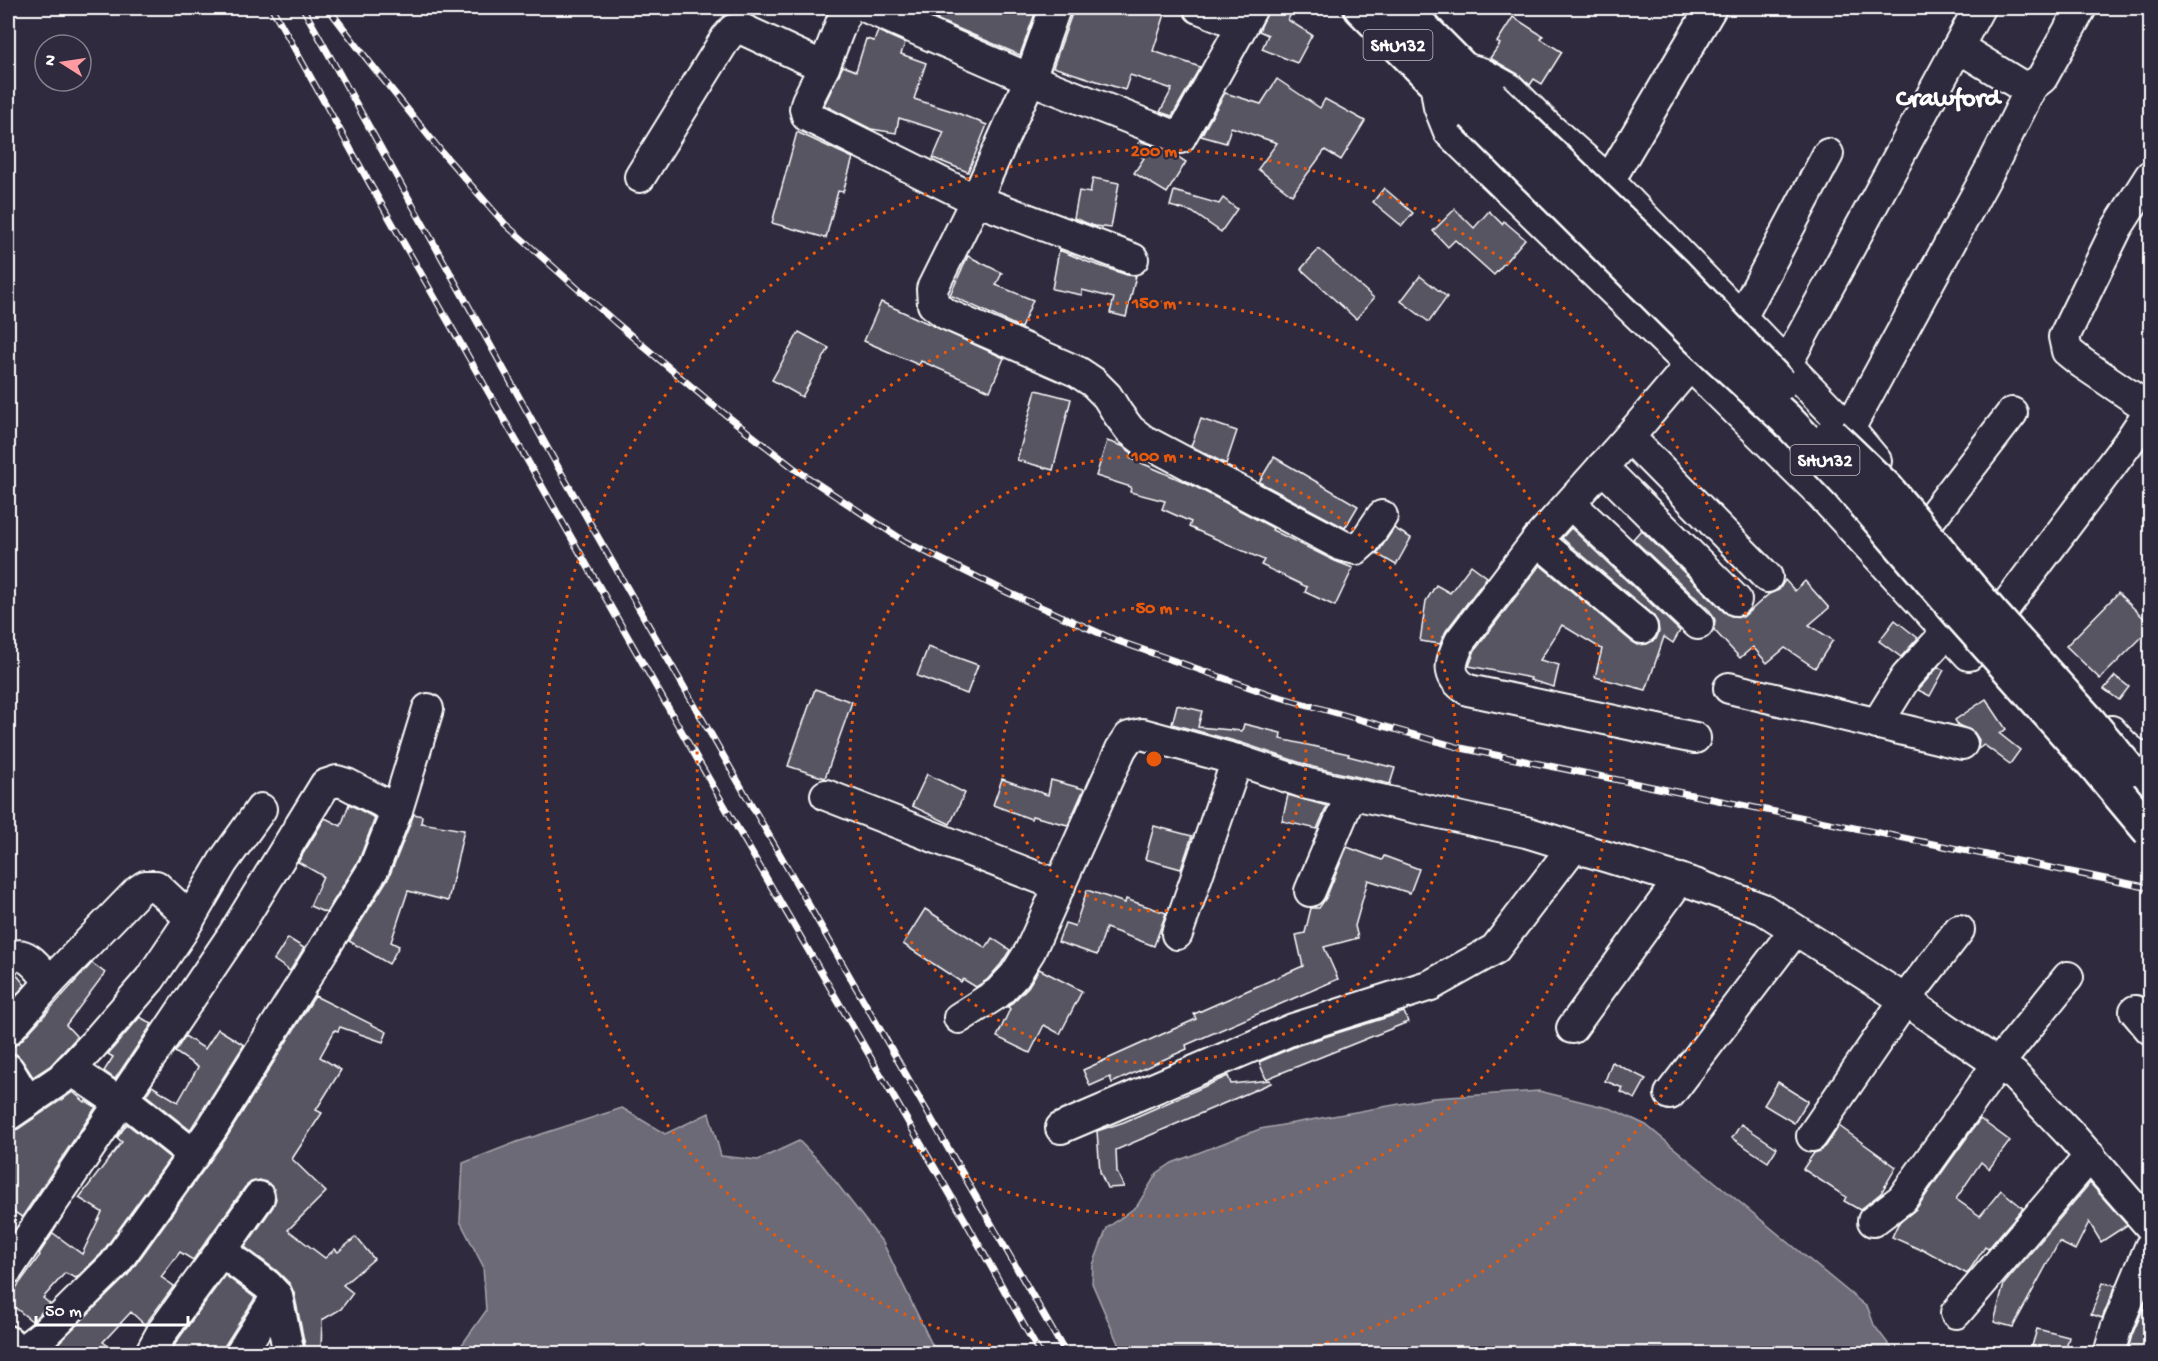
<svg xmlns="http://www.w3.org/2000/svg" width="2158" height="1361" viewBox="0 0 2158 1361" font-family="'Gochi Hand',sans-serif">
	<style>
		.water { fill: #6d6a77; stroke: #a7a6ad; stroke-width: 1.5 }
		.building { fill: #595564; stroke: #fff; stroke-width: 1.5 }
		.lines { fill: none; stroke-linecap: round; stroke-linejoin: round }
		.minor-casing { stroke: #fff; stroke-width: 34 }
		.major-casing { stroke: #fff; stroke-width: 38 }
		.highway-casing { stroke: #fff; stroke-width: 38 }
		.minor { stroke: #2f2a3d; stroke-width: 30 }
		.major { stroke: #2f2a3d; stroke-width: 33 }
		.highway { stroke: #2f2a3d; stroke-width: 33 }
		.rail-casing { stroke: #fff; stroke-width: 7 }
		.rail { stroke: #2f2a3d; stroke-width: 4.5; stroke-dasharray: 14; stroke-linecap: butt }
		.major-bridge-casing { stroke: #fff; stroke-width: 38; stroke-linecap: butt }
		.major-bridge { stroke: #2f2a3d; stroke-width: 33 }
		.ring { fill: none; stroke: #e8590c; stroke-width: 3; stroke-dasharray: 3 6 }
		.labels { text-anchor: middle; stroke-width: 4.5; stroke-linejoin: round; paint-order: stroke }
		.shield { fill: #2f2a3d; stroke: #c1bfc5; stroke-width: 1.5 }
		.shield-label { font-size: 18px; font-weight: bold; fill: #fff }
		.district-label { font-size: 26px; font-weight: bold; fill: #fff; stroke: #2f2a3d }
		.centre { fill: #e8590c; stroke: #2f2a3d; stroke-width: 3 }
		.ring-label { font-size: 18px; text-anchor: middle; font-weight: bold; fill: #e8590c; stroke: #2f2a3d; stroke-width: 4.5; stroke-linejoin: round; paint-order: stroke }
	</style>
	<rect width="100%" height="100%" fill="#2f2a3d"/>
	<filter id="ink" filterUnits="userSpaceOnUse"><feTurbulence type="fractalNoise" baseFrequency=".0167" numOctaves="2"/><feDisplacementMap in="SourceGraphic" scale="12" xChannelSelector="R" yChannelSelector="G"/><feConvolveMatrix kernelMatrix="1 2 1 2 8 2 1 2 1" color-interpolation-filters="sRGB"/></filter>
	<g filter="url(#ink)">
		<g class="water">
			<path d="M1539,1091L1612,1109L1646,1125L1868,1308L1874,1325L1895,1353H1122L1092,1283L1093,1265L1107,1228L1137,1206L1157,1173L1172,1163L1260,1129L1433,1098Z"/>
			<path d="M622,1108L665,1134L709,1113L721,1156L758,1160L799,1141L821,1163L883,1243L936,1353H456L486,1311L483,1266L460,1221L463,1163L517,1142Z"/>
		</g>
		<g class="building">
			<path d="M910,8H1037L1020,55Z"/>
			<path d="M1074,8H1167L1153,51L1200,67L1172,116L1160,112L1172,89L1130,75L1125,90L1053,67Z"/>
			<path d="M1269,8H1294L1288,20L1312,35L1297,63L1262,49L1268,35L1259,31Z"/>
			<path d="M1513,17L1543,36L1541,39L1562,52L1542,84L1534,79L1530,85L1518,74L1490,58L1500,44L1497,42Z"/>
			<path d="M878,31L905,43L901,54L926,63L914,99L955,112L987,125L968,172L933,158L944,132L899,118L896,133L871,129L824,105L843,66L856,71L866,39L874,41Z"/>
			<path d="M1277,79L1320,108L1325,99L1365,121L1341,160L1325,150L1292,195L1258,169L1277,143L1231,127L1226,143L1201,136L1225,93L1261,104Z"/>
			<path d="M797,132L853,158L843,192L838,191L826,238L772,223Z"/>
			<path d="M1140,141L1172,153L1186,162L1167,193L1134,173L1144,158L1133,151Z"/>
			<path d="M1093,178L1119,183L1111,228L1094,226L1074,218L1079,191L1090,193Z"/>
			<path d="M1384,188L1413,213L1402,226L1373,202Z"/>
			<path d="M1174,191L1219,204L1223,198L1237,209L1221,232L1192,212L1170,206Z"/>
			<path d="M1455,209L1474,228L1489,211L1502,224L1504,221L1525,239L1494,275L1455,240L1448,247L1433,231Z"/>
			<path d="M1319,249L1374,298L1356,319L1301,269Z"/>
			<path d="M1059,250L1088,262L1127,275L1136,276L1126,317L1110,313L1114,298L1082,290V295L1052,289Z"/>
			<path d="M968,256L1002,273L996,285L1033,300L1021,328L950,295Z"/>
			<path d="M1420,276L1447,297L1429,322L1401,301Z"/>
			<path d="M881,302L1004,358L990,391L921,361L919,365L864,341Z"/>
			<path d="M799,332L829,348L802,397L772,380Z"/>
			<path d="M1036,390L1071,399L1053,470L1017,460Z"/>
			<path d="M1201,419L1237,431L1226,464L1191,446Z"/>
			<path d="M1107,441L1122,446L1132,453L1130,458L1192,485L1273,528L1272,530L1335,561L1353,568L1335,606L1305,592L1307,587L1261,565L1264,560L1189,527L1191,522L1162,509L1165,501L1130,492L1131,487L1096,476Z"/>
			<path d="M1274,457L1358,506L1345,528L1259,482Z"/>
			<path d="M1394,528L1411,538L1396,565L1377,554Z"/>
			<path d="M1571,528L1680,631L1673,643L1664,637L1646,690L1595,677L1602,649L1562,625L1540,660L1559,665L1554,687L1530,680L1531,678L1469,666L1475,650L1540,565L1631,641L1638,645L1647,644L1656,639L1659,632L1658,623L1653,615L1562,538Z"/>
			<path d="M1641,530L1724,612L1731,616L1743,617L1769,594L1779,590L1785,580L1795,591L1805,581L1829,608L1809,625L1833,640L1815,668L1785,648L1767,663L1753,647L1740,658L1714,630L1715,620L1710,611L1633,539Z"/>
			<path d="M1471,565L1487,577L1446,631L1440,644L1420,641L1426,601L1436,585L1450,593Z"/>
			<path d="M2118,593L2151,625V628L2100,679L2066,646Z"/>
			<path d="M1895,620L1918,638L1901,657L1879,641Z"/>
			<path d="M928,647L978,665L967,694L917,676Z"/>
			<path d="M1938,667L1944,670L1930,696L1918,690Z"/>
			<path d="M2115,676L2129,687L2119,700L2104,689Z"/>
			<path d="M815,689L852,702L825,778L788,766Z"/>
			<path d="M1986,699L2006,729L2000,734L2020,750L2010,764L1984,745L1978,749L1979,740L1974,732L1958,725L1955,720Z"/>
			<path d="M1177,705L1202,711L1198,727L1242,731L1244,724L1281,733L1280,739L1349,754L1348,756L1395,768L1390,784L1313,767L1242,743L1172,724Z"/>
			<path d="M927,774L965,793L950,824L912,806Z"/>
			<path d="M1002,779L1048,795L1051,780L1084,789L1068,825L1032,816L1031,819L993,805Z"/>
			<path d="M1288,795L1327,806L1317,829L1282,821Z"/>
			<path d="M349,804L375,818L359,860L326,913L310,906L323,876L298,862L325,818L341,826Z"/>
			<path d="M414,814L422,816L421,823L464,830L448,901L408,891L391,942L399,946L389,964L349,941L389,877Z"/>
			<path d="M1154,826L1192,836L1181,869L1145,859Z"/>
			<path d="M1347,847L1382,860L1384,856L1419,869L1410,893L1368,880L1355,926L1358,938L1324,947L1338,979L1186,1045L1187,1049L1112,1083L1110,1077L1090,1086L1083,1070L1196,1019L1194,1014L1303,966L1296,935L1305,933L1311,908H1319L1326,898Z"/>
			<path d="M1087,890L1125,903L1126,899L1166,913L1154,946L1106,928L1097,955L1058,942L1065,923L1075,926Z"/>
			<path d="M925,909L986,948L992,938L1010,950L1001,964L987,980L976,987L963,979L961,982L903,944Z"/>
			<path d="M288,938L304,948L290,971L274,960Z"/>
			<path d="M92,963L105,973L66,1025L77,1037L50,1066L33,1077L22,1060L16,1054L8,1052V1047L14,1046L21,1041Z"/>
			<path d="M1039,969L1082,991L1060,1034L1044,1025L1030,1053L997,1037L1010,1009L1008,1007L1028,987Z"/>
			<path d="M16,974L25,985L8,1004V976Z"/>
			<path d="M315,996L387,1032L383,1042L340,1027L338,1031L335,1030L320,1057L341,1070L316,1110L322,1113L292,1159L326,1192L288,1230L325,1258L335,1249L338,1252L356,1237L374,1259L343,1285L353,1293L341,1309L322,1320L321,1351L306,1350L294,1293L290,1284L277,1271L245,1247L273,1207L276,1199L274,1189L268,1183L260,1180L251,1182L245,1187L193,1260L180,1252L161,1277L174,1286L145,1325L131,1312L103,1342L118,1353H48L128,1275L225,1140Z"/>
			<path d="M1404,1012L1408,1022L1266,1079L1259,1062L1299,1045Z"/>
			<path d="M140,1017L152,1024L115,1079L104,1071L113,1057L108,1054Z"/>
			<path d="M218,1029L244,1045L190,1130L146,1095L152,1086L178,1102L198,1067L175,1052L185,1036L205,1049Z"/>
			<path d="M1612,1062L1646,1079L1635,1099L1621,1092L1623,1088L1605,1081Z"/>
			<path d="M1228,1076L1231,1084L1270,1080L1271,1083L1116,1150L1117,1172L1124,1187L1107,1188L1100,1172L1097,1131L1124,1122Z"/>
			<path d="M1778,1082L1808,1101L1794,1123L1764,1105Z"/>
			<path d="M73,1092L85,1102L86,1101L96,1107L22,1217L8,1208V1132L18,1129Z"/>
			<path d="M1980,1119L2010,1141L1989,1169L1981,1162L1956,1199L1980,1216L2001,1190L2023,1208L1988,1249L1985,1247L1967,1274L1921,1248V1250L1892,1237L1898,1224L1916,1209Z"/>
			<path d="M127,1124L170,1158L101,1254L76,1278L65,1273L43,1298L50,1304L32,1321L8,1302V1299L40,1255L39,1254L53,1233L82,1254L102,1212L79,1198L122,1142L117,1138Z"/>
			<path d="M1741,1124L1777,1148L1768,1162L1732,1138Z"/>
			<path d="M1839,1126L1896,1167L1881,1193L1860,1210L1844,1201L1846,1197L1803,1169L1814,1153L1820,1151L1826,1146Z"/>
			<path d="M2090,1183L2127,1225L2101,1242L2089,1222L2075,1250L2059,1242L2013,1327L1994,1322L2004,1284Z"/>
			<path d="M225,1275L255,1298L225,1345L223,1353H170L177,1341Z"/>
			<path d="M2103,1283L2116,1285L2102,1318L2091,1314Z"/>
			<path d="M2151,1291V1335H2148L2143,1353H2127L2132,1335Z"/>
			<path d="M2037,1329L2069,1337L2065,1353H2030Z"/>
		</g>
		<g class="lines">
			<g class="minor-casing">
				<g id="minor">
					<path d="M847,8L824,67L807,101L805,109L807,116L976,200L1133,259"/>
					<path d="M868,8L1030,79L1180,138L1252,8"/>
					<path d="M1055,8L1030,79L976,200L932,289L933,304L946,314L1078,372L1093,382L1107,396L1118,414L1130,430L1143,440L1343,546L1356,549L1365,541L1382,516"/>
					<path d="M1199,8L1242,25"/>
					<path d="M1958,47L2020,85L2032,86L2042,78L2081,8"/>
					<path d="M1464,68L1481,73L1510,89L1547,126L1609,181L1849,429L1876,461"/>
					<path d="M1435,82L1439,107L1449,132L1690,365L1629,437L1537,540L1460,641C1450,663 1445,676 1468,690L1695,738"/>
					<path d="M2150,176L2117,228L2064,337L2067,351L2082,363L2150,409"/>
					<path d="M640,177L726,38L733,30L742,29L824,67"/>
					<path d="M1609,181L1711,8"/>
					<path d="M1741,318L1828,154"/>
					<path d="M1690,365L1816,489L1969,655L2128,443L2150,410"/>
					<path d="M1786,365L1979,8"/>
					<path d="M1849,429L1992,166L2032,86"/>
					<path d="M1629,437L1767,577"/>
					<path d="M1602,467L1736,600"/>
					<path d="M1571,504L1698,624"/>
					<path d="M1928,522L2012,413"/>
					<path d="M1537,540L1642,628"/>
					<path d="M1729,688L1962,744"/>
					<path d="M1877,724L1906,677L1947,632"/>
					<path d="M2111,731C2123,745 2132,755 2150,760"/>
					<path d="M826,795L1060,886"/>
					<path d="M397,810L428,709"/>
					<path d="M1310,891L1351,794"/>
					<path d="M1177,934L1237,760"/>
					<path d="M8,959C25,946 40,970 50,982"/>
					<path d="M2135,1011L2150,1029"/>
					<path d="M959,1018L998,993L1015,975L1030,951L1121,749L1129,737L1142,734L1237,760L1308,784L1526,832L1695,884L1763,909L1905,1000L2014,1075L2070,1134L2150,1226"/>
					<path d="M1572,1028L1680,879"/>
					<path d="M8,1030L50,982L138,891L145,886H156L190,918"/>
					<path d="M8,1069L28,1102"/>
					<path d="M70,1069L119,1102"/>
					<path d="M1670,1094L1795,930"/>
					<path d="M122,1098L194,1155"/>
					<path d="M8,1115L61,1079L92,1046L150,979L183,930L223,862L261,809"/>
					<path d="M1061,1128L1293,1029L1431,985L1495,949L1573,847"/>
					<path d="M1812,1136L1905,1000L1959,930"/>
					<path d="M1873,1221L1902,1199L1998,1064L2068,977"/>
					<path d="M221,1251L259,1197"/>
					<path d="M8,1269L234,933L325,785L337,781L347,784L397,810L374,868L211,1130L114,1265L45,1333L18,1354"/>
					<path d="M1956,1313L2090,1156"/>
					<path d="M150,1354L162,1332L221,1251L267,1285L277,1296L289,1354"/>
					<path d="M240,1354L277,1296"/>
					<path d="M2109,1354L2116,1329L2150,1247"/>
				</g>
			</g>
			<g class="major-casing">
				<g id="major">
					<path d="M1361,8L1435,82L1473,114"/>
					<path d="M1403,8L1492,98"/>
				</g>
			</g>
			<g class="highway-casing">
				<path id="highway" d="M8,1343L13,1354"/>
			</g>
			<use href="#minor" class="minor"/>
			<use href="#major" class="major"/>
			<use href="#highway" class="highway"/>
			<g class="rail-casing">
				<g id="rail">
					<path d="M272,8L370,184L699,762L965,1220L1040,1354"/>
					<path d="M303,8L563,476L1066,1354"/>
					<path d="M328,8L367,59L440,150L505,224L615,322L712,404L795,469L904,541L1009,593L1115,640L1269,694L1461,748L2150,888"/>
				</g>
			</g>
			<use href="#rail" class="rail"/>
			<g class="major-bridge-casing">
				<g id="major-bridge">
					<path d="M1492,98L1675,274L1780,384"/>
					<path d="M1473,114L1697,337L1786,419L1850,486L1961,615L2094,764L2150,831"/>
					<path d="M1831,435L1887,489L1991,613L2090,723L2128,769"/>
				</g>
			</g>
			<use href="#major-bridge" class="major-bridge"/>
		</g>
	</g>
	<g class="ring">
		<circle cx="1154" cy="759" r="152"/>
		<circle cx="1154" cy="759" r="304"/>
		<circle cx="1154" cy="759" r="457"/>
		<path d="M1017 1352A609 609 0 1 1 1291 1352"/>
	</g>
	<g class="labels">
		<g class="shield">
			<rect x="1363.5" y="30" width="69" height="30" rx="4.5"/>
			<rect x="1790.5" y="445" width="69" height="30" rx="4.5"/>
		</g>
		<g class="shield-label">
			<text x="1398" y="51">SHU132</text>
			<text x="1825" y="466">SHU132</text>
		</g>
		<g class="district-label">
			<text x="1948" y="105">Crawford</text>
		</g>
	</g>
	<circle cx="1154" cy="759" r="9" class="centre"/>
	<g class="ring-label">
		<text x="1154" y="156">200 m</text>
		<text x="1154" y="308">150 m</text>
		<text x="1154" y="461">100 m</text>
		<text x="1154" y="613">50 m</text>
	</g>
	<rect width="2158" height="1361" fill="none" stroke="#2f2a3d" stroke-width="30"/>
	<rect x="15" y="15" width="2128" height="1331" fill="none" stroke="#fff" stroke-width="2" filter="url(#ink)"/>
	<g transform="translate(63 63) rotate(282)"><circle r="28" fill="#2f2a3d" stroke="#827f8b" stroke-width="1.5"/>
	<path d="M0-4.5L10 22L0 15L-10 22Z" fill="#ff9aa2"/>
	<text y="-9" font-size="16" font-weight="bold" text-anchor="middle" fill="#ffffff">N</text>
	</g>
	<path d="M36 1316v9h152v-9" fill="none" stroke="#ffffff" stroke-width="3"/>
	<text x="45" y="1316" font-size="18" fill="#ffffff" stroke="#2f2a3d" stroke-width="4.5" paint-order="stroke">50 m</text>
</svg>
